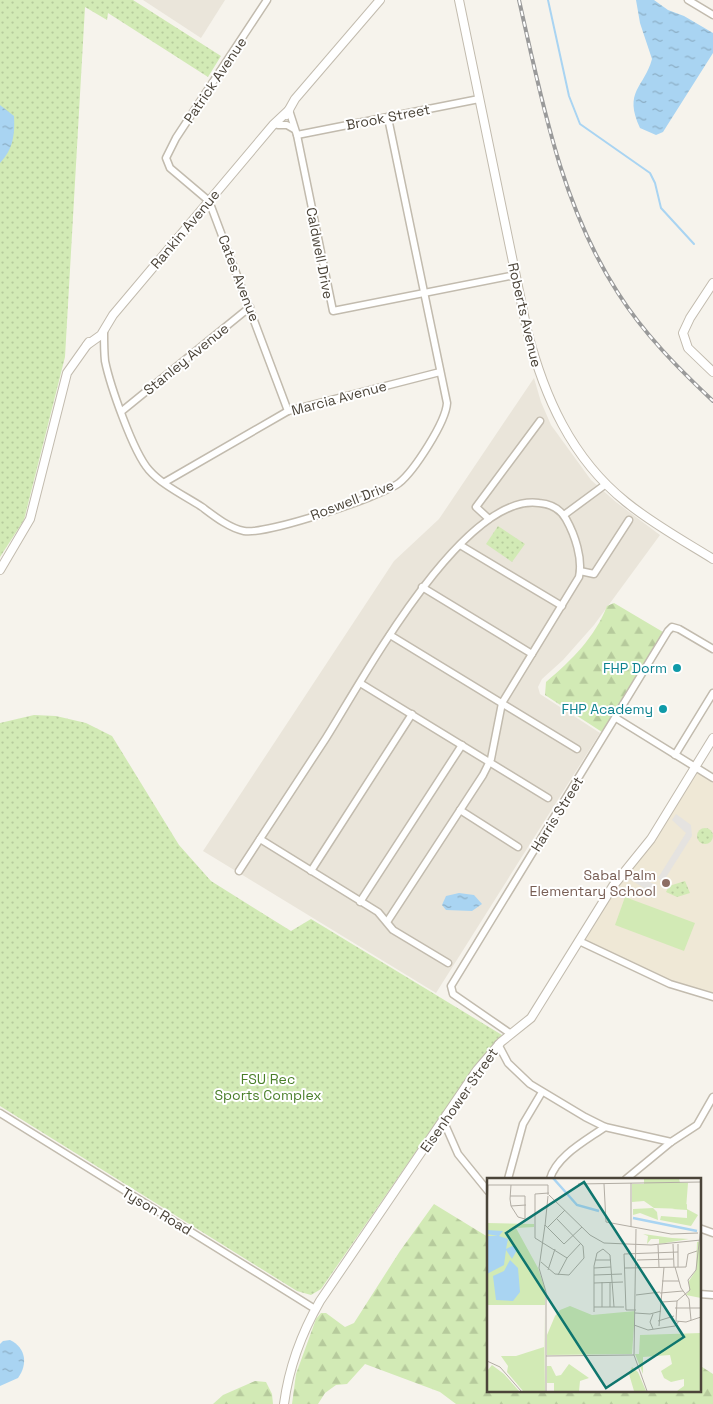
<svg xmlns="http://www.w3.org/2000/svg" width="713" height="1404" viewBox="0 0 713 1404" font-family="'Space Grotesk',sans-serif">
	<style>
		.residential { fill: #eae5da }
		.education { fill: #efe8d6 }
		.green { fill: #d2eab5 }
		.forest { fill: url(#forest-firs) }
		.park { fill: url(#park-dots) }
		.parking { fill: #e5e3e0 }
		.water { fill: url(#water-ripples) }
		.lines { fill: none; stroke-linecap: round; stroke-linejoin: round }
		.stream { stroke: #a9d4f2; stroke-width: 2 }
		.minor-casing { stroke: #c2bbae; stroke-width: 9 }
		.tertiary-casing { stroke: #c2bbae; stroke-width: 10 }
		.minor { stroke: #fff; stroke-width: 6 }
		.tertiary { stroke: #fff; stroke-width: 8 }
		.rail-casing { stroke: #9a9a9a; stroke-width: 4 }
		.rail { stroke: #fff; stroke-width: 2; stroke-dasharray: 5.5; stroke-linecap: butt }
		.culture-dot { fill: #0f9aa8; stroke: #fff; stroke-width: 2 }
		.education-dot { fill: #8d6e63; stroke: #fff; stroke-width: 2 }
		.labels { text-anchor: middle; stroke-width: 4; stroke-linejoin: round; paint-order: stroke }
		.street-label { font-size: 14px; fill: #4b4439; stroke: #fff }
		.culture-label { font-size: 14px; fill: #0d838f; stroke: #fff; text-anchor: end }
		.education-label { font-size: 14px; fill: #785e54; stroke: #fff; text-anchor: end }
		.park-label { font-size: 14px; fill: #4a7f2a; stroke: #fff }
		.inset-river { fill: none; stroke: #a9d4f2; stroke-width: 2.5 }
		.inset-road { fill: none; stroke: #b2ada4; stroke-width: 1 }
		.view { fill: #0f766e; fill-opacity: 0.15; stroke: #0f766e; stroke-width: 2.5 }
		.inset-edge { fill: none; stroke: #4b4439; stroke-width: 2.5 }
	</style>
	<defs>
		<pattern id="forest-firs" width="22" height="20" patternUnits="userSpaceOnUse" patternTransform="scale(1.25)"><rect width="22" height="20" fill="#d2eab5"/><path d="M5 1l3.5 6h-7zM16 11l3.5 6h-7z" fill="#b6ca9c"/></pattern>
		<pattern id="park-dots" width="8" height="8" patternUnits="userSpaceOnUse" patternTransform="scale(1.25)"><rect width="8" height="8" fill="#d2eab5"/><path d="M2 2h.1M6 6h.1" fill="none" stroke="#b6ca9c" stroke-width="1.8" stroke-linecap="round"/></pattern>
		<pattern id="water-ripples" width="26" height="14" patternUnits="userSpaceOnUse" patternTransform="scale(1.25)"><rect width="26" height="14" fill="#a9d4f2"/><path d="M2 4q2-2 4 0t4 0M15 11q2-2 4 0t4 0" fill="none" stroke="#8caec5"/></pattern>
	</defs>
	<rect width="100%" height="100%" fill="#f6f3ec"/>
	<g class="residential">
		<path d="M143,0H225L201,38Z"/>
		<path d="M534,378L541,402L551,425L591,480L616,502L660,535L594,625L563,660L542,679L538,687L540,694L600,733L436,993L203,851L394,561L439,519Z"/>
	</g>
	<path class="education" d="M695,774H700L713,782V995L674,983L584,940L620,881L650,846Z"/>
	<path class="green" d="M625,897L695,923L684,951L615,925Z"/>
	<g class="forest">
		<path d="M614,603L663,632L605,734L545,695L546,682C572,660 595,637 607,606Z"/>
		<path d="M434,1204L488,1237V1390H699V1365L713,1374V1404H456L440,1392L365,1364L347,1384L336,1385L325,1393L318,1404H292L296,1374L316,1319L321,1313H326L345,1327L354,1323L400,1251Z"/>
		<path d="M255,1381L266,1382L272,1394L273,1404H213L223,1395Z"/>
	</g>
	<g class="park">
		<path d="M0,0H133L221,56L208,77L108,13L107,20L85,7L65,357L24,520L0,557Z"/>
		<path d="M498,526L525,544L512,562L486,544Z"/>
		<path d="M34,715L56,716L86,723L112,736L179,845L211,881L291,931L311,919L502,1035L477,1063L321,1289L311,1295L297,1291L0,1106V723Z"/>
		<circle cx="705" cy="836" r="8"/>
		<path d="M685,881L690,893L677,897L666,892L669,886Z"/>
	</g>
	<g class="parking">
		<path d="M676,814L691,825L692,836L663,882L658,878L686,833L672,820Z"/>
		<path d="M633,874L654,884L651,892L629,879Z"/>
	</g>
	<g class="water">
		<path d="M636,0H654L668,10L684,16L713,33V53L663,132L656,135L640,128C623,91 644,88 652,59L640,23Z"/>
		<path d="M0,105L14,116C15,135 13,149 0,163Z"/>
		<path d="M459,893L474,895L482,904L472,911L446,910L442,905L446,896Z"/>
		<path d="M10,1340C26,1348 28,1364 18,1378L0,1386V1344L3,1341Z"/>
	</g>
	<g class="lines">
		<path class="stream" d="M548,0L569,96L580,124L650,173L655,183L661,208L694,244"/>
		<g class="minor-casing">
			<g id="minor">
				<path d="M267,0L176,138L166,158L170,168L209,201L288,411"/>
				<path d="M688,0L713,15"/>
				<path d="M289,110L297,135L333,311L515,275"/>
				<path d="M278,125H287L294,129"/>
				<path d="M297,135L479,99"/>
				<path d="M104,331C104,341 104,351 105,361C110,385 133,452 149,470C162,485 185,496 202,507C214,516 229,528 244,531C266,535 380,497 399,483C414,471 446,422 447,403L388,118"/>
				<path d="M122,411L250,307"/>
				<path d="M165,482L288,411L440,372"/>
				<path d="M564,515L606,484"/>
				<path d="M489,519L476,507L540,421"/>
				<path d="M460,545L562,606"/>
				<path d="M580,571L594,574L629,520"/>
				<path d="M422,587L532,654"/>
				<path d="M390,635L577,749"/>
				<path d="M360,683L548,798"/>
				<path d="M616,718L713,778"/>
				<path d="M675,755L713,693"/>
				<path d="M460,810L518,847"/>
				<path d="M260,839L378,912L393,930L448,963"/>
				<path d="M239,871C268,826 297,783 326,738C362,681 463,492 539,503C551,504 560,508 566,519C575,535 583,559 579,577L502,703L491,759L483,775L387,922"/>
				<path d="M311,871L412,714"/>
				<path d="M360,902L462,745"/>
				<path d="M579,941L670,984L713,997"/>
				<path d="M511,1034L453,994L451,986L668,631L672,627L679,629L713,649"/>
				<path d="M498,1044L508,1063L530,1084L585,1117L605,1127L671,1142"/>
				<path d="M0,1113L315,1309"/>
				<path d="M443,1120L458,1154L488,1191"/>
				<path d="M508,1179L523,1124L542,1092"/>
				<path d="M550,1179C556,1156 587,1140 605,1127"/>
				<path d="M626,1179L671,1142L697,1125L713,1097"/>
				<path d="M699,1228L713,1233"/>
				<path d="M699,1294L713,1295"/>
			</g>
		</g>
		<g class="tertiary-casing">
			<g id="tertiary">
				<path d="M459,0L527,330C544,396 571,458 626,502C653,524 684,541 713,559"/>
				<path d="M286,115L295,99L380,0"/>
				<path d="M713,283L690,318L683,333L688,348L713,372"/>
				<path d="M87,345L101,335L113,315L273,125L289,110"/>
				<path d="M0,570L30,519L67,373L89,342"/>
				<path d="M284,1404C289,1367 301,1334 320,1301L477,1070L501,1042L531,1018L613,886L651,839L713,738"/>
			</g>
		</g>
		<use href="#minor" class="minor"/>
		<use href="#tertiary" class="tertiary"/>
		<g class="rail-casing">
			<path id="rail" d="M519,0C542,101 561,205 618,293C644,334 678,368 713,401"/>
		</g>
		<use href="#rail" class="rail"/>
	</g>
	<g class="culture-dot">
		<circle cx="677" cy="668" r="5"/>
		<circle cx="663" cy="709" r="5"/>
	</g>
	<circle class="education-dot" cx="666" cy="883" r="5"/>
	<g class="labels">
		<g class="street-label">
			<text transform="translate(215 80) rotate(-56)" y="5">Patrick Avenue</text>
			<text transform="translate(388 117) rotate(-11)" y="5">Brook Street</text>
			<text transform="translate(185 229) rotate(-50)" y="5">Rankin Avenue</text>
			<text transform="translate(320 253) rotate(79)" y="5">Caldwell Drive</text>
			<text transform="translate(239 278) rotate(69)" y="5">Cates Avenue</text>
			<text transform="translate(525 315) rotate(77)" y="5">Roberts Avenue</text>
			<text transform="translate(186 359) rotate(-39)" y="5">Stanley Avenue</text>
			<text transform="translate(339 398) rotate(-15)" y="5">Marcia Avenue</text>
			<text transform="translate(352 500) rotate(-21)" y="5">Roswell Drive</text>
			<text transform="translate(557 814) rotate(-58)" y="5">Harris Street</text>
			<text transform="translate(459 1100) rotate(-55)" y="5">Eisenhower Street</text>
			<text transform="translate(157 1211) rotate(31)" y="5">Tyson Road</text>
		</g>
		<g class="culture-label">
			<text x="667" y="673">FHP Dorm</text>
			<text x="653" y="714">FHP Academy</text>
		</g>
		<g class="education-label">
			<text x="656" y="880">Sabal Palm<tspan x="656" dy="16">Elementary School</tspan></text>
		</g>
		<g class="park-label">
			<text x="268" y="1084">FSU Rec<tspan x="268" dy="16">Sports Complex</tspan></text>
		</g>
	</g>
	<g transform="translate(487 1178)">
		<rect width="214" height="214" fill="#f6f3ec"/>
		<path d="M200,26V31L211,37L204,48L173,42L174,38L200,40V32L185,31ZM166,30L170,34L171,42L153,35L146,37V31ZM156,56L185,60L202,61L172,66V61H164L160,66L161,58ZM57,135L58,213H36L20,194L21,188L14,178H29L57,169ZM214,155V213H190L197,208V201L184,204L177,200L174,193L185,186L183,177L156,179V196L148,176H152L153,157ZM82,186L102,200L93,203L92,213H67V205H60V188H64L69,198L74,197ZM5,187L17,196L32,213H0V193ZM145,189L151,194L159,213H147L142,196Z" fill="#d2eab5"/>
		<path d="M157,0H192L193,5H201L199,31L167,30L157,23L145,24V6H157ZM0,45L47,46V49L29,50L51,90L58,111V127H0ZM214,63V120L199,117L202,113V103L209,92L210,64ZM83,128L105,137L148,133L145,176L60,177V157L68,138L73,132Z" fill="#d2eab5"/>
		<path d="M0,52L16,53L12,58L21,61L19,71L27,67L30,72L25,81L19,72L17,87L0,96V58H11L0,56ZM23,82L31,90L33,114L26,123L9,122L6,98L17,93Z" fill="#a9d4f2"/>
		<path class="inset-river" d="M66,0L90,27L112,33M146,40L210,53"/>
		<path class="inset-road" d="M144,5V49M91,6L214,4M117,6L119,44L184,56L211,55M0,7H61V17M62,15L48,16V60L80,80M62,17L103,57L117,65L164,67L214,62M23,18H38V41L31,39L24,28L23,21L24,7M24,28L39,27M0,37L1,7M58,47L52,90L59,114V213M58,47L77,66L95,49M58,48L61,18M61,49L78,32M149,51L147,177L160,213M186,66L187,89M191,66V89M171,67L172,89M108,82H124M150,82L186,81M54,84L68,96L82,97L97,80L96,68L70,41M188,89L194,110L202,121L204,142M107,90L124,89M138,90L199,89L201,76L210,73M61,92L68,71M71,97L80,80L94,65M107,97L135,96M175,103H192M115,104V129M107,105L136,104M173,115L196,113M149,117L173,114M190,123L189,143L199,144L214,139M175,124L190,123L203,112L201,102L209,92L214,48M107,129H137M123,129V104M188,130H214M149,132H139L137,76L191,74M107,134V88L110,75L116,71L123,77L127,129M148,135L163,136L174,133M166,136L163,144L166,151M171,143L187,138M147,147L161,152L188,148L192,143M172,148L177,89M59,178L147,177M0,183L13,189L34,213"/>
		<path class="view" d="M97,4L197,159L119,210L19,55Z"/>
		<rect width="214" height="214" class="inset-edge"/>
	</g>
</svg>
